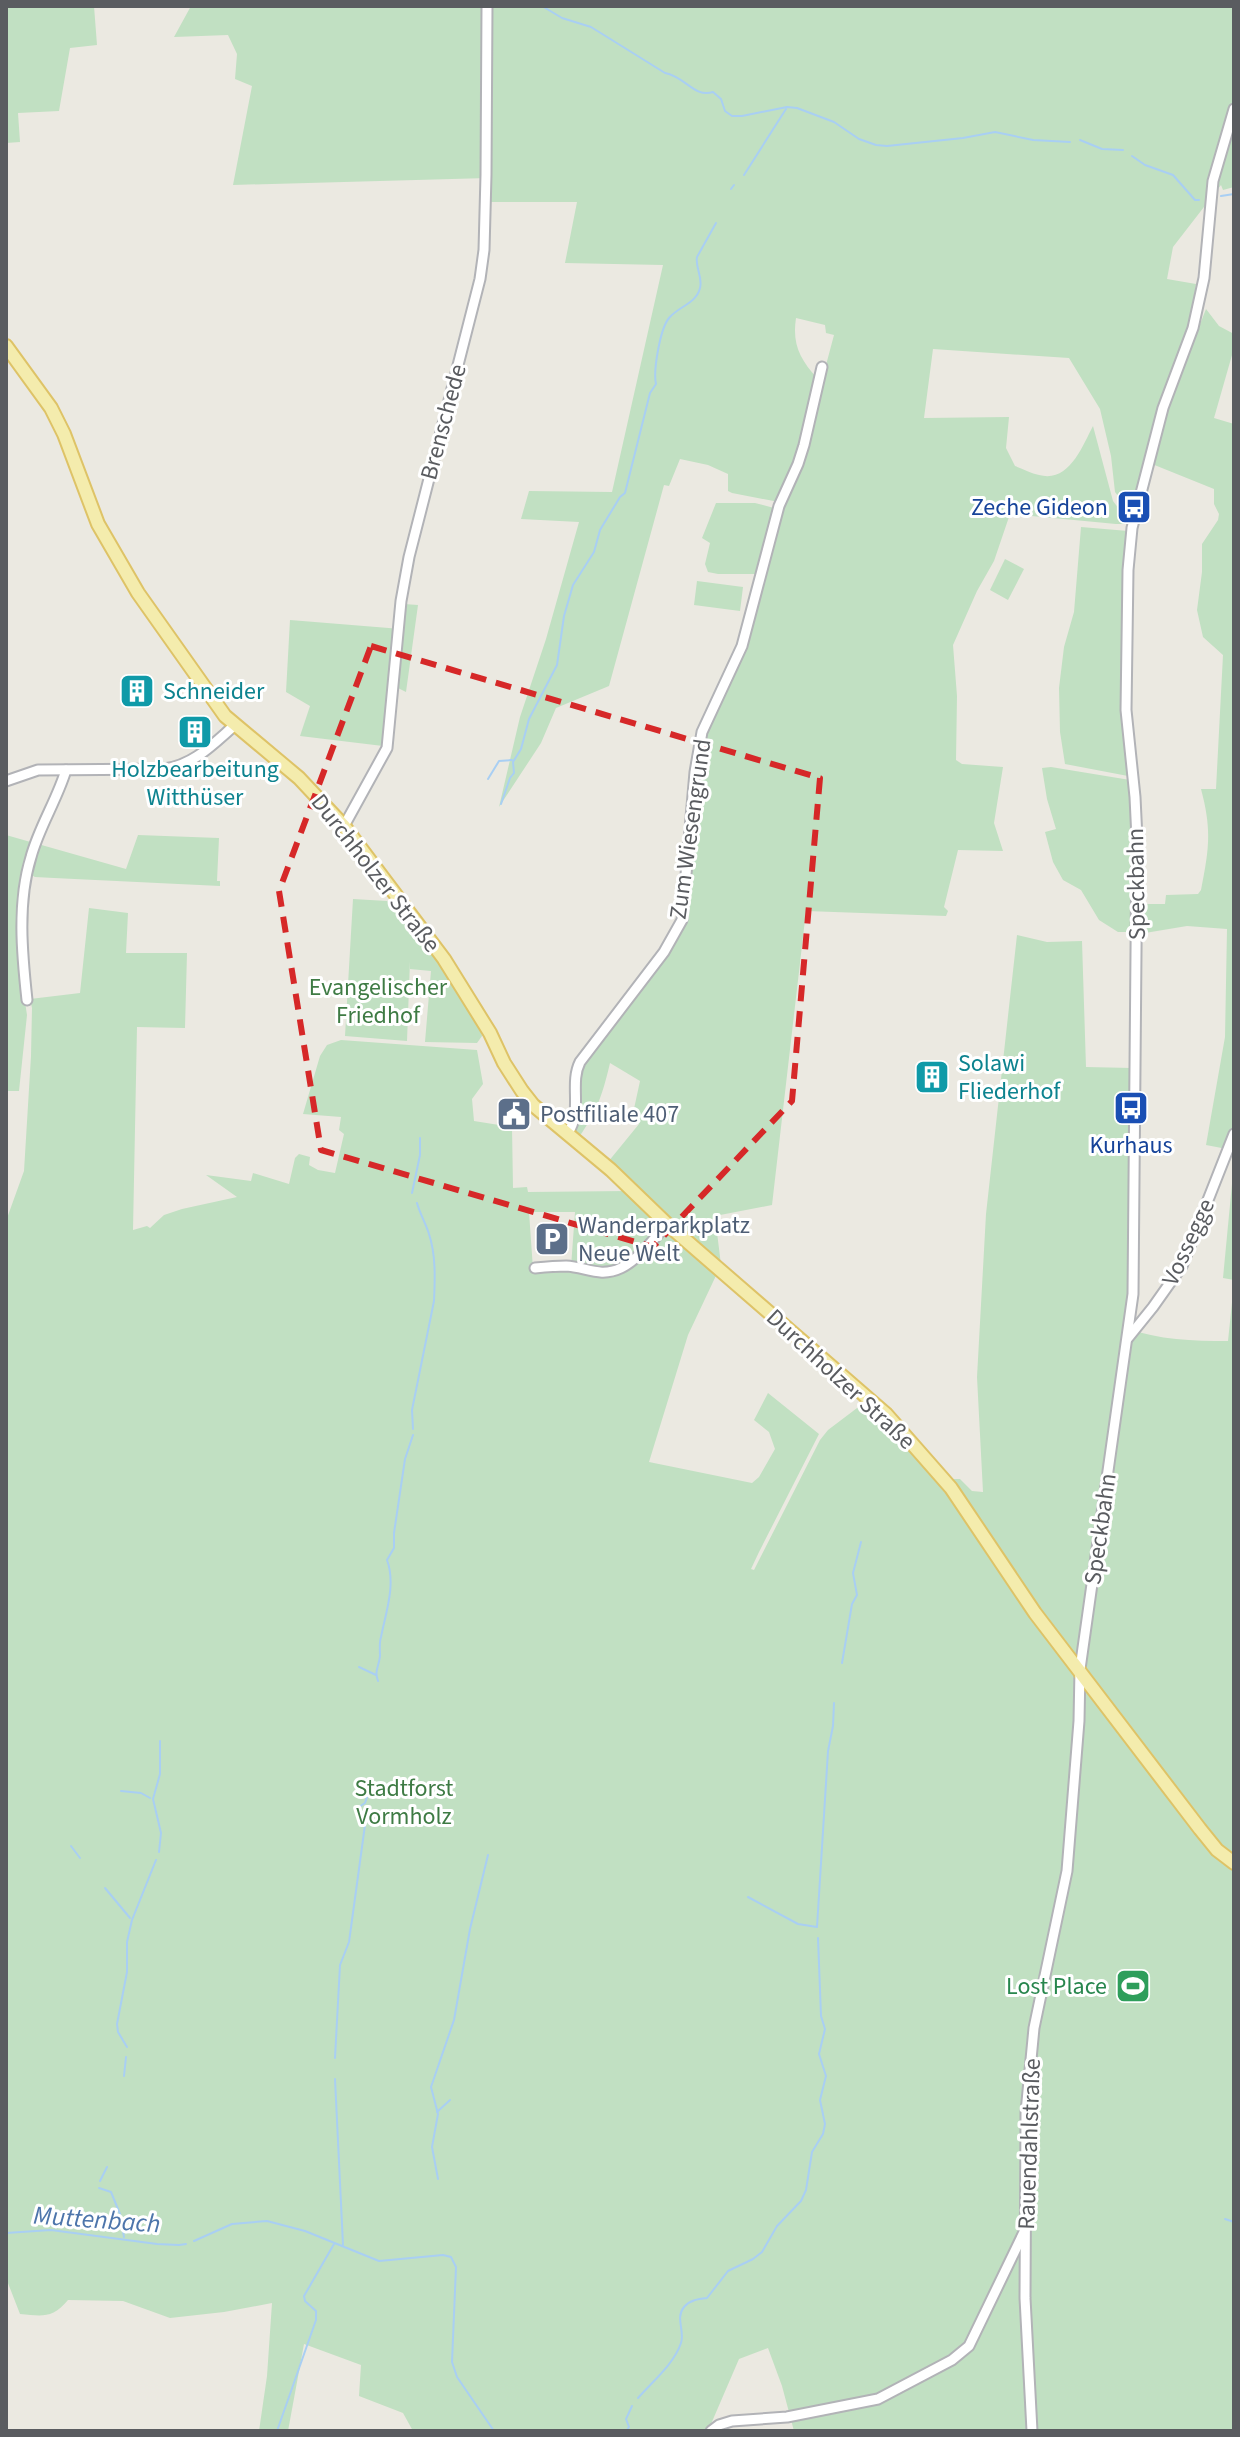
<svg xmlns="http://www.w3.org/2000/svg" width="1240" height="2437" viewBox="0 0 1240 2437" font-family="'Source Sans 3',sans-serif">
	<style>
		.green { fill: #c1e0c2; fill-rule: evenodd }
		.lines { fill: none; stroke-linecap: round; stroke-linejoin: round }
		.stream { stroke: #a9cff3; stroke-width: 2 }
		.minor-casing { stroke: #b2b3b7; stroke-width: 13 }
		.major-casing { stroke: #dec367; stroke-width: 16 }
		.minor { stroke: #fff; stroke-width: 9 }
		.major { stroke: #f4ecad; stroke-width: 12 }
		.marked { fill: none; stroke: #d62828; stroke-width: 6; stroke-dasharray: 16 10; stroke-linejoin: round }
		.labels { text-anchor: middle; stroke-width: 6; stroke-linejoin: round; paint-order: stroke }
		.street-label { font-size: 24px; fill: #5a5c60; stroke: #fff }
		.transit-label { font-size: 24px; fill: #164399; stroke: #fff; text-anchor: end }
		.culture-label { font-size: 24px; fill: #0d838f; stroke: #fff; text-anchor: start }
		.park-label { font-size: 24px; fill: #3e7b44; stroke: #fff }
		.service-label { font-size: 24px; fill: #4e5e75; stroke: #fff; text-anchor: start }
		.leisure-label { font-size: 24px; fill: #27864d; stroke: #fff; text-anchor: end }
		.water-label { font-size: 26px; font-style: italic; fill: #4d75ab; stroke: #fff }
	</style>
	<rect width="100%" height="100%" fill="#ebe9e1"/>
	<g class="green">
		<path d="M6,6H94L97,45L70,48L59,111L18,113L20,142L6,143Z"/>
		<path d="M191,6H1234V187L1223,190L1221,185L1173,247L1167,279L1196,284L1190,325L1153,429L1132,508L1128,509L1115,492L1111,456L1100,409L1069,358L933,349L924,418L1009,417L1006,448L1015,466C1023,469 1031,473 1039,475C1069,483 1082,447 1093,426L1113,501L1119,509L1128,515L1126,524H1116L1010,514L994,561L977,591L953,645L957,696L956,760L962,764L1003,767L994,823L1003,851L958,850L944,907L948,911L946,916L806,911L772,1205L715,1216L721,1265L688,1335L649,1462L752,1483L759,1477L775,1449L769,1432L754,1420L768,1393L819,1434L759,1552L751,1569L754,1570L820,1440L828,1430L865,1402L884,1419L946,1486L953,1479H960L972,1491L983,1492L977,1377L986,1214L1017,935L1047,942L1082,941L1086,1067L1132,1068V1250L1125,1328C1160,1340 1192,1341 1228,1341L1234,1283V2431H794L782,2386L768,2348L739,2359L708,2431H413L403,2413L359,2396L361,2365L304,2344L288,2431H259L267,2376L272,2303L224,2312L170,2318L123,2301L68,2300C52,2319 42,2316 20,2314L6,2278V1221L24,1171L31,1056L32,1008L30,999L80,993L89,908L128,913L126,953H187L185,1028L137,1027L133,1230L147,1226L150,1228L164,1215L182,1209L237,1197L206,1175L251,1181L253,1173L289,1184L295,1158L299,1154L310,1157L309,1165L318,1170L335,1173L344,1134L339,1130L341,1117L303,1114L320,1056L327,1045L341,1040L477,1050L483,1084L472,1099L474,1121L512,1127L513,1188L527,1187L528,1192L628,1191L608,1162L639,1124L632,1118L640,1081L610,1063C603,1093 597,1112 579,1137L575,1134L579,1103V1068L669,946L688,889L701,743L723,693L781,506L805,444L834,335L826,333L825,325L796,318C792,344 800,359 817,378L796,464L779,502L732,493L728,491V474L708,465L680,459L669,486L664,485L609,686L556,708L541,743L499,807L520,717L546,639L579,522L521,519L529,491L612,492L663,265L565,263L577,202H487L488,178L233,185L252,86L235,79L237,54L228,35L174,37ZM529,1212H575L571,1267L533,1269Z"/>
		<path d="M1206,309L1219,326L1234,334V348L1214,418L1234,424V1127L1227,1149L1206,1145L1225,1037L1227,929L1187,926L1139,934L1140,904H1165L1166,895L1198,894L1201,890C1209,849 1212,830 1201,789H1216L1223,655L1203,637L1197,610L1202,572V544L1218,520L1219,514L1214,504V489L1152,464L1168,406Z"/>
		<path d="M716,503H755L774,508L758,574H718L708,572L705,564L710,543L702,538Z"/>
		<path d="M1081,527L1128,531V776L1065,764L1060,732L1059,688L1064,647L1074,612Z"/>
		<path d="M1005,559L1024,569L1008,600L990,590Z"/>
		<path d="M697,581L743,587L740,611L694,605Z"/>
		<path d="M404,604L418,605L406,692L398,688V671L383,746L300,736L310,706L286,692L290,620L401,629Z"/>
		<path d="M1051,767L1130,780L1133,814V932H1118L1099,920L1081,890L1063,880L1053,862L1045,832L1056,829L1047,799L1042,768Z"/>
		<path d="M6,835L34,843L29,855L23,989L27,1015L19,1091H6Z"/>
		<path d="M138,835L219,838L217,881H220V886L54,878L35,877L30,874L38,844L126,869Z"/>
		<path d="M353,899L387,901L395,906L399,903L480,1025L482,1036L477,1043L425,1042L431,971L410,969V961L407,1041L345,1036Z"/>
		<path d="M1234,1163V1280L1223,1278Z"/>
	</g>
	<g class="lines">
		<g class="stream">
			<path d="M542,6L562,18L591,27L665,73C686,77 694,98 713,92L721,99L725,111L732,116H742L787,107L797,108L834,122L859,139L876,145L887,146L963,138L995,132L1033,140L1070,142"/>
			<path d="M1080,140L1102,149L1123,150"/>
			<path d="M1132,156L1145,165L1173,175L1195,200H1199"/>
			<path d="M744,175L786,109"/>
			<path d="M731,189L734,185"/>
			<path d="M1221,196L1234,194"/>
			<path d="M488,779L499,761L512,760"/>
			<path d="M501,804L510,778L514,773L513,762L521,749L529,719L557,665L564,616L573,585L594,552L600,530L620,497L625,493L650,393L656,384C653,371 660,329 669,318C679,306 696,304 700,288C703,277 695,268 697,257L716,223"/>
			<path d="M412,1193L420,1155V1138"/>
			<path d="M413,1429L412,1410L434,1301C435,1279 436,1255 429,1234C426,1224 420,1214 417,1203"/>
			<path d="M842,1663L852,1604L857,1595L853,1573L861,1542"/>
			<path d="M359,1667L376,1675"/>
			<path d="M378,1681C374,1671 379,1666 380,1656C380,1650 379,1643 381,1637C386,1612 396,1584 387,1560L394,1548V1533L405,1459L413,1435"/>
			<path d="M121,1791L141,1793L150,1798"/>
			<path d="M71,1846L80,1858"/>
			<path d="M159,1852L161,1833L153,1799L160,1774V1741"/>
			<path d="M105,1888L130,1918"/>
			<path d="M748,1897L798,1924L817,1927L828,1751L833,1726L834,1703"/>
			<path d="M127,2047L118,2032L117,2024L127,1972V1942L132,1920L156,1860"/>
			<path d="M335,2058L340,1965L349,1942L365,1825L359,1807L365,1803L371,1785"/>
			<path d="M124,2076L126,2057"/>
			<path d="M335,2079L343,2245"/>
			<path d="M437,2112L450,2100"/>
			<path d="M438,2179L432,2147L438,2114L431,2087L454,2020L470,1929L488,1855"/>
			<path d="M100,2181L107,2167"/>
			<path d="M99,2188L111,2192L120,2214L124,2237"/>
			<path d="M1225,2219L1234,2222"/>
			<path d="M6,2233L51,2230L157,2244L179,2245L186,2244"/>
			<path d="M194,2241L232,2224L267,2221L305,2231L379,2261L443,2255L451,2257L456,2267L452,2362L457,2377L494,2431"/>
			<path d="M638,2398C652,2382 674,2364 681,2343C685,2331 675,2318 684,2307C690,2300 698,2299 707,2298L728,2271L753,2259L762,2252L777,2226L801,2201L806,2190L812,2152L823,2134L825,2124L820,2100L826,2076L819,2054L825,2029L821,2016L818,1938"/>
			<path d="M277,2431L316,2320V2311L305,2301L304,2296L334,2244"/>
			<path d="M626,2431L629,2427L626,2419L632,2406"/>
		</g>
		<g class="minor-casing">
			<g id="minor">
				<path d="M6,781L38,770L164,769C194,765 213,744 235,725"/>
				<path d="M344,826L387,748L401,601L409,557L480,279L484,250L486,175L487,6"/>
				<path d="M27,1000C22,954 17,902 31,857C39,827 57,800 66,770"/>
				<path d="M568,1133C583,1110 569,1084 580,1062L664,952L682,920L695,772L702,732L742,646L779,506L798,464L804,445L822,367"/>
				<path d="M535,1268C545,1267 556,1266 566,1266C586,1267 600,1278 621,1268C639,1259 654,1239 667,1224"/>
				<path d="M1128,1338L1153,1307L1182,1266L1234,1134"/>
				<path d="M711,2431L719,2425L732,2421L787,2417L878,2399L952,2360L969,2346L1025,2230"/>
				<path d="M1032,2431L1025,2298L1026,2112L1034,2028L1067,1871L1079,1721L1080,1669L1133,1294L1137,839L1135,797L1126,710L1128,570L1132,528L1163,408L1193,328L1204,278L1213,181L1234,109"/>
			</g>
		</g>
		<g class="major-casing">
			<path id="major" d="M6,346L51,408L64,434L98,524L138,593L225,716L299,778L344,826L444,959L490,1033L504,1063L522,1091L533,1105L611,1170L667,1224L886,1414L951,1488L1035,1613L1200,1829L1217,1850L1234,1863"/>
		</g>
		<use href="#minor" class="minor"/>
		<use href="#major" class="major"/>
	</g>
	<path class="marked" d="M371,646L820,778L792,1101L653,1247L321,1150L279,891Z"/>
	<defs>
		<g id="bus-square" transform="scale(1.8)"><rect x="-9" y="-9" width="18" height="18" rx="4" fill="#1a4fb4" stroke="#fff"/><path d="M-5-6H5V4H4V6H2V4H-2V6H-4V4H-5ZM-3.5-4V0h7V-4ZM-3.5 1.2v1.5H-2V1.2ZM2 1.2v1.5H3.5V1.2Z" fill="#fff"/></g>
		<g id="building-square" transform="scale(1.8)"><rect x="-9" y="-9" width="18" height="18" rx="4" fill="#0f9aa8" stroke="#fff"/><path d="M-4-6H4V6H1V3H-1V6H-4ZM-2.5-4.3h1.7v1.8h-1.7ZM.8-4.3h1.7v1.8H.8ZM-2.5-1h1.7V.8h-1.7ZM.8-1h1.7V.8H.8Z" fill="#fff"/></g>
		<g id="civic-square" transform="scale(1.8)"><rect x="-9" y="-9" width="18" height="18" rx="4" fill="#5c6f8a" stroke="#fff"/><path d="M-.6-6.5H3V-4.5H.6V-3L4-1V1h2V6H-6V1h2V-1L-.6-3ZM-1.2 2.5V6h2.4V2.5Z" fill="#fff"/></g>
		<g id="parking-square" transform="scale(1.8)"><rect x="-9" y="-9" width="18" height="18" rx="4" fill="#5c6f8a" stroke="#fff"/><path d="M-3.5-5.5H1a3.5 3.5 0 0 1 0 7H-1V5.5H-3.5ZM-1-3.4V-.6H.8a1.4 1.4 0 0 0 0-2.8Z" fill="#fff"/></g>
		<g id="stadium-square" transform="scale(1.8)"><rect x="-9" y="-9" width="18" height="18" rx="4" fill="#2e9e5b" stroke="#fff"/><path d="M0-5a6.5 5 0 1 0 0 10a6.5 5 0 1 0 0-10ZM-3.5-1.8h7v3.6h-7Z" fill="#fff"/></g>
	</defs>
	<g fill-rule="evenodd">
		<use href="#bus-square" x="1134" y="507"/>
		<use href="#building-square" x="137" y="691"/>
		<use href="#building-square" x="195" y="732"/>
		<use href="#building-square" x="932" y="1077"/>
		<use href="#bus-square" x="1131" y="1108"/>
		<use href="#civic-square" x="514" y="1114"/>
		<use href="#parking-square" x="552" y="1239"/>
		<use href="#stadium-square" x="1133" y="1986"/>
	</g>
	<g class="labels">
		<g class="street-label">
			<text transform="translate(443 422) rotate(-75)" y="8">Brenschede</text>
			<text transform="translate(690 829) rotate(-82)" y="8">Zum Wiesengrund</text>
			<text transform="translate(376 873) rotate(52)" y="8">Durchholzer Straße</text>
			<text transform="translate(1136 884) rotate(-91)" y="8">Speckbahn</text>
			<text transform="translate(1188 1242) rotate(-65)" y="8">Vossegge</text>
			<text transform="translate(841 1379) rotate(43)" y="8">Durchholzer Straße</text>
			<text transform="translate(1100 1529) rotate(-82)" y="8">Speckbahn</text>
			<text transform="translate(1029 2144) rotate(-88)" y="8">Rauendahlstraße</text>
		</g>
		<g class="transit-label">
			<text x="1108" y="515">Zeche Gideon</text>
			<text x="1131" y="1153" text-anchor="middle">Kurhaus</text>
		</g>
		<g class="culture-label">
			<text x="163" y="699">Schneider</text>
			<text x="195" y="777" text-anchor="middle">Holzbearbeitung<tspan x="195" dy="28">Witthüser</tspan></text>
			<text x="958" y="1071">Solawi<tspan x="958" dy="28">Fliederhof</tspan></text>
		</g>
		<g class="park-label">
			<text x="378" y="995">Evangelischer<tspan x="378" dy="28">Friedhof</tspan></text>
			<text x="404" y="1796">Stadtforst<tspan x="404" dy="28">Vormholz</tspan></text>
		</g>
		<g class="service-label">
			<text x="540" y="1122">Postfiliale 407</text>
			<text x="578" y="1233">Wanderparkplatz<tspan x="578" dy="28">Neue Welt</tspan></text>
		</g>
		<g class="leisure-label">
			<text x="1107" y="1994">Lost Place</text>
		</g>
		<g class="water-label">
			<text transform="translate(97 2219) rotate(4)" y="9">Muttenbach</text>
		</g>
	</g>
	<rect width="1240" height="2437" fill="none" stroke="#5a5c60" stroke-width="16"/>
</svg>
